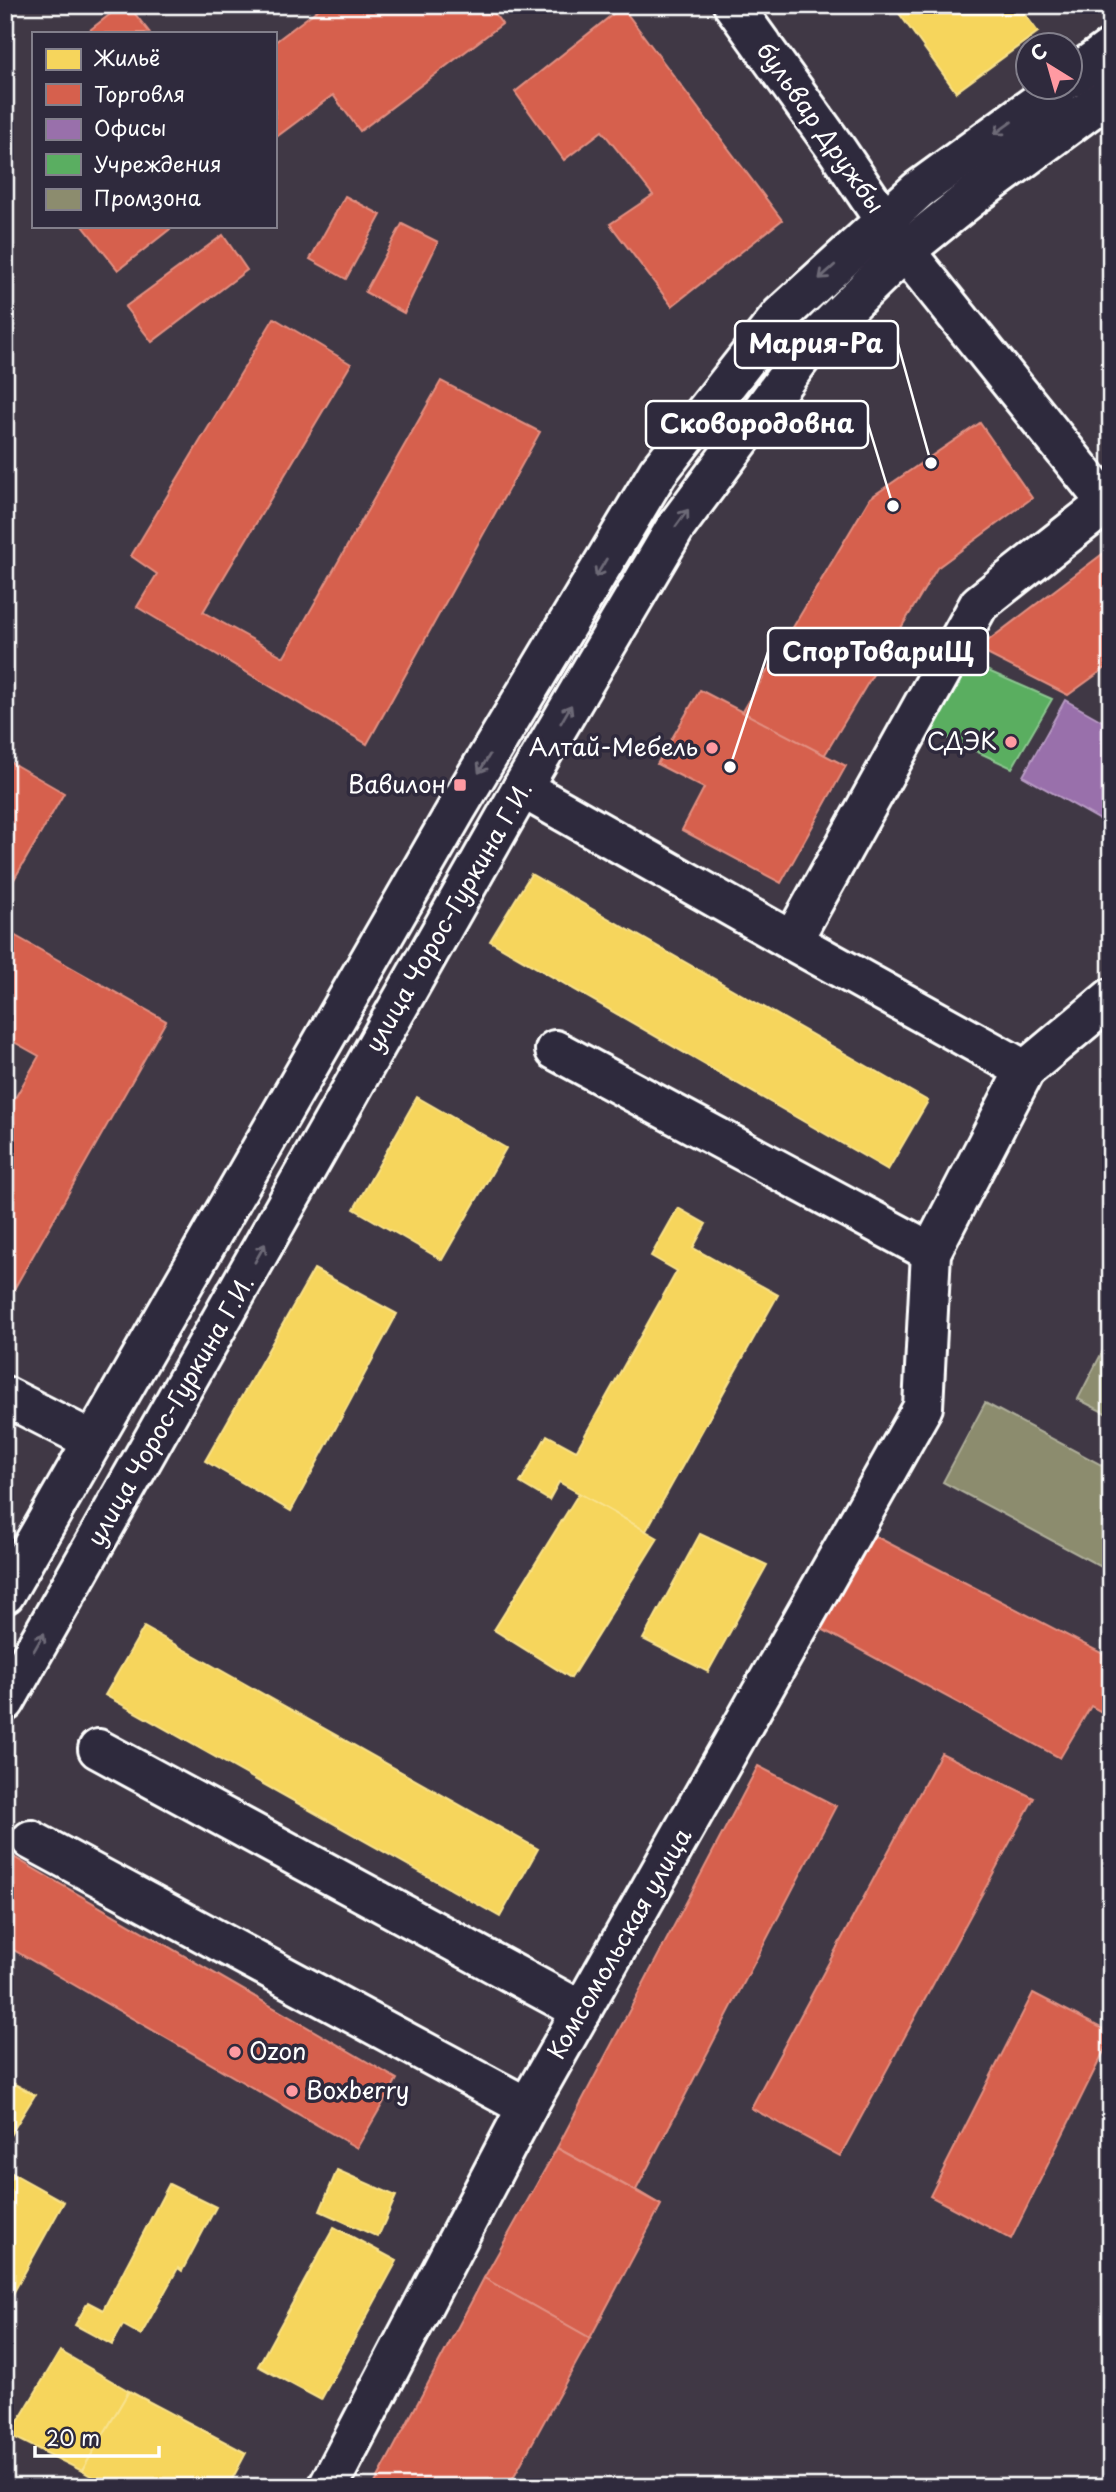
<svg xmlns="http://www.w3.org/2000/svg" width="1116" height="2492" viewBox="0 0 1116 2492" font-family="'Playpen Sans',sans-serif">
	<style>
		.homes { fill: #f6d55c; stroke: #f9e28d; stroke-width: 2 }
		.shops { fill: #d6604d; stroke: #e29082; stroke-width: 2 }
		.offices { fill: #9970ab; stroke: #b89bc4; stroke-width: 2 }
		.public { fill: #5aae61; stroke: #8cc690; stroke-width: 2 }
		.industry { fill: #8c8c6e; stroke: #aeae9a; stroke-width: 2 }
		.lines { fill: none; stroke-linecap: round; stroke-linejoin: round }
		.minor-casing { stroke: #fff; stroke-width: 44 }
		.major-casing { stroke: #fff; stroke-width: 44 }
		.minor { stroke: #2f2a3d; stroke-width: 38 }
		.major { stroke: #2f2a3d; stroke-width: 38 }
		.oneway { stroke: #6d6a77 }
		.poi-dot { fill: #ff9aa2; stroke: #2f2a3d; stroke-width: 2.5 }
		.labels { text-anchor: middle; stroke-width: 7; stroke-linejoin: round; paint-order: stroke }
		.street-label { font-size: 24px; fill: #fff; stroke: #2f2a3d }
		.poi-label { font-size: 24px; fill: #fff; stroke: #2f2a3d; text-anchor: end }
		.leader { fill: none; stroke: #fff; stroke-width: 2.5 }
		.callout-dot { fill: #fff; stroke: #2f2a3d; stroke-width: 2.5 }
		.callout { fill: #2f2a3d; stroke: #fff; stroke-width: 2.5 }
		.callout-label { font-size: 26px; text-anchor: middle; font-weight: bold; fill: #fff }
	</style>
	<rect width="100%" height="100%" fill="#403845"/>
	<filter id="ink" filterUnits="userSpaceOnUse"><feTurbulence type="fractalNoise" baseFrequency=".0143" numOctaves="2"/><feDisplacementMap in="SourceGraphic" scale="14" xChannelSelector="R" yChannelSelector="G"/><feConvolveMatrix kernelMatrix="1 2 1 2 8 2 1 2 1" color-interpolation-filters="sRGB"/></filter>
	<g filter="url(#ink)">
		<g class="homes">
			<path d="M893,5H1018L1038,32L956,92Z"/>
			<path d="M531,874L928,1101L888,1170L490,941Z"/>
			<path d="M417,1097L506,1148L442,1260L354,1209Z"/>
			<path d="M678,1208L706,1224L693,1248L778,1295L646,1531L559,1482L549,1500L520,1483L547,1435L576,1451L677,1271L651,1256Z"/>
			<path d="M314,1269L397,1314L291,1511L205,1461Z"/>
			<path d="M579,1493L658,1538L571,1678L494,1630Z"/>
			<path d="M700,1534L767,1565L708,1672L643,1639Z"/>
			<path d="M144,1627L538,1849L500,1917L105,1695Z"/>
			<path d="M5,2079L35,2095L9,2137L5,2135Z"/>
			<path d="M5,2169L64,2202L5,2308Z"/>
			<path d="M337,2170L396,2196L378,2237L320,2211Z"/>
			<path d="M169,2184L216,2207L182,2271L178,2268L141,2335L123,2325L112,2345L75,2325L88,2302L103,2310Z"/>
			<path d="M334,2227L397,2261L321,2400L258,2366Z"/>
			<path d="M60,2351L129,2391L82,2471L10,2435Z"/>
			<path d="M129,2391L246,2453L228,2487H110L82,2471Z"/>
		</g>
		<g class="shops">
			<path d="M5,5H15L5,23Z"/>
			<path d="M122,5H128L150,33H86Z"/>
			<path d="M324,5H488L502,24L360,131L333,95L275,138V42Z"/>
			<path d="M622,7L782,220L672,306L610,224L653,195L602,131L564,160L515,92Z"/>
			<path d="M345,196L381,215L346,279L310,259Z"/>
			<path d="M402,224L438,242L404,313L365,292Z"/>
			<path d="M83,226H174L118,270Z"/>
			<path d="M223,235L247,270L152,342L125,307Z"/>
			<path d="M274,318L351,364L203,612L284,657L441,381L540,432L367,744L137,607L157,574L131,556Z"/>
			<path d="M980,423L1032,498L937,568L824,756L742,713L870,498Z"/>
			<path d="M1109,549L1111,664L1068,695L977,649Z"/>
			<path d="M700,690L846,766L781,883L682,830L704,788L657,764Z"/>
			<path d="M5,759L64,793L5,895Z"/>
			<path d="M5,930L166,1021L5,1305V1116L39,1056L5,1037Z"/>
			<path d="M873,1535L1111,1658V1717L1091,1706L1060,1758L820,1628Z"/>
			<path d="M941,1753L1034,1798L840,2156L751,2108Z"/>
			<path d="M758,1766L836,1806L636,2190L661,2205L557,2148Z"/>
			<path d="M5,1852L397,2079L357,2148L5,1945Z"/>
			<path d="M1033,1993L1111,2033V2037L1011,2239L930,2196Z"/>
			<path d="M557,2148L661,2205L590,2338L484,2278Z"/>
			<path d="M484,2278L590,2338L508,2487H373Z"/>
		</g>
		<path class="offices" d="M1065,700L1111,726V826L1023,776Z"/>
		<path class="public" d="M968,662L1052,699L1012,768L933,731Z"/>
		<g class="industry">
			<path d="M1111,1335V1416L1078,1399Z"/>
			<path d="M985,1403L1111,1470V1572L943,1482Z"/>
		</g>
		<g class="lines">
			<g class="minor-casing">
				<g id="minor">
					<path d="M522,788L792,941L979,604L1107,503L905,251L837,150L733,5"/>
					<path d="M555,1050L931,1252"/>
					<path d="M1025,1070L1111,998"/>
					<path d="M5,1396L93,1441"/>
					<path d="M98,1749L582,2011"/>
					<path d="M31,1840L527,2107"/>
					<path d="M328,2487L527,2107L923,1407L931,1252L1025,1070L792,941"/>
				</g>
			</g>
			<g class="major-casing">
				<g id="major">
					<path d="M1070,78L1111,48"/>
					<path d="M5,1594L456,810L658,472L781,315L918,190L1058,88"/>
					<path d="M5,1702L522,788L675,528L812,343L871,284L905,251L973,196L1111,94"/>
				</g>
			</g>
			<use href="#minor" class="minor"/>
			<use href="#major" class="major"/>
		</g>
		<defs><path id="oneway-shaft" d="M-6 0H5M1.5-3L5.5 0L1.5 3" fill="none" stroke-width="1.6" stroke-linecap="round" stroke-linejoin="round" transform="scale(1.75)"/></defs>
		<g class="oneway">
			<use href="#oneway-shaft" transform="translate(1003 128) rotate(144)"/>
			<use href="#oneway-shaft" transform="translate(827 272) rotate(138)"/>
			<use href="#oneway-shaft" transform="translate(682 518) rotate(-54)"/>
			<use href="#oneway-shaft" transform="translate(601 568) rotate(121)"/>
			<use href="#oneway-shaft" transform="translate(566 714) rotate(-60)"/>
			<use href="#oneway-shaft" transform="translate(484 764) rotate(121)"/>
			<use href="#oneway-shaft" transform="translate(260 1253) rotate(-61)"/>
			<use href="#oneway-shaft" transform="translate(39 1642) rotate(-60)"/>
		</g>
	</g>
	<g class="poi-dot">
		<circle cx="1011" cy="742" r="7"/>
		<circle cx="712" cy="748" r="7"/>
		<rect x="453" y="778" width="14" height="14" rx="3.5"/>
		<circle cx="235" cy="2052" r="7"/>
		<circle cx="292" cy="2091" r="7"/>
	</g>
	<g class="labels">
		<g class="street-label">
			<text transform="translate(820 128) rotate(55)" y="8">бульвар Дружбы</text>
			<text transform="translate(449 917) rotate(-60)" y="8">улица Чорос-Гуркина Г.И.</text>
			<text transform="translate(171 1411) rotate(-60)" y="8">улица Чорос-Гуркина Г.И.</text>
			<text transform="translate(620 1944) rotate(-60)" y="8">Комсомольская улица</text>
		</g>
		<g class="poi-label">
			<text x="997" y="750">СДЭК</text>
			<text x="698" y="756">Алтай-Мебель</text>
			<text x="446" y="793">Вавилон</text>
			<text x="249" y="2060" text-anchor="start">Ozon</text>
			<text x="306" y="2099" text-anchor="start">Boxberry</text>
		</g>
	</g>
	<path class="leader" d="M931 463L898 344M893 506L868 424M730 767L768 652"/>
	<g class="callout-dot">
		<circle cx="931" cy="463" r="7"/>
		<circle cx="893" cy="506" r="7"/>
		<circle cx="730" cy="767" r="7"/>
	</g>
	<g class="callout">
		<rect x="735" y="321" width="163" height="47" rx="7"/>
		<rect x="646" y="401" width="222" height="47" rx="7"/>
		<rect x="768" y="628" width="220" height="47" rx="7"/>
	</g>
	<g class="callout-label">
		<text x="816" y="353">Мария-Ра</text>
		<text x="757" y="433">Сковородовна</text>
		<text x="878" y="661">СпорТовариЩ</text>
	</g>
	<rect width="1116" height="2492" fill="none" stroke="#2f2a3d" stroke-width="28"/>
	<rect x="14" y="14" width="1088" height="2464" fill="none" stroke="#fff" stroke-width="2.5" filter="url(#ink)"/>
	<rect x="32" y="32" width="245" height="196" fill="#2f2a3d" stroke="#827f8b" stroke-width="2"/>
	<rect x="46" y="49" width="35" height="21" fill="#f6d55c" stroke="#827f8b" stroke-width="2"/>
	<text x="94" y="66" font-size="21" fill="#ffffff">Жильё</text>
	<rect x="46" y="84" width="35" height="21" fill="#d6604d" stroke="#827f8b" stroke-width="2"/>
	<text x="94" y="102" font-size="21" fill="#ffffff">Торговля</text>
	<rect x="46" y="119" width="35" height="21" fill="#9970ab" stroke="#827f8b" stroke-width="2"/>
	<text x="94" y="136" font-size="21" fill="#ffffff">Офисы</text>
	<rect x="46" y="154" width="35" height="21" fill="#5aae61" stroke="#827f8b" stroke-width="2"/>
	<text x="94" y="172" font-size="21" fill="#ffffff">Учреждения</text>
	<rect x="46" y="189" width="35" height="21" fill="#8c8c6e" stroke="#827f8b" stroke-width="2"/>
	<text x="94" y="206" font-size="21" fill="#ffffff">Промзона</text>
	<g transform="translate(1049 66) rotate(323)"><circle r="33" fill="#2f2a3d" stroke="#827f8b" stroke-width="2"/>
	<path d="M0-5L12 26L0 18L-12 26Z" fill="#ff9aa2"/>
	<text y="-10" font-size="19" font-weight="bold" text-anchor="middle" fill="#ffffff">С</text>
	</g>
	<path d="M35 2446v10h124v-10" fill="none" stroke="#ffffff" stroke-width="3.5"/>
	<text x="46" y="2446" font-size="21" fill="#ffffff" stroke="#2f2a3d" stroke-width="5" paint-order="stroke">20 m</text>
</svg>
